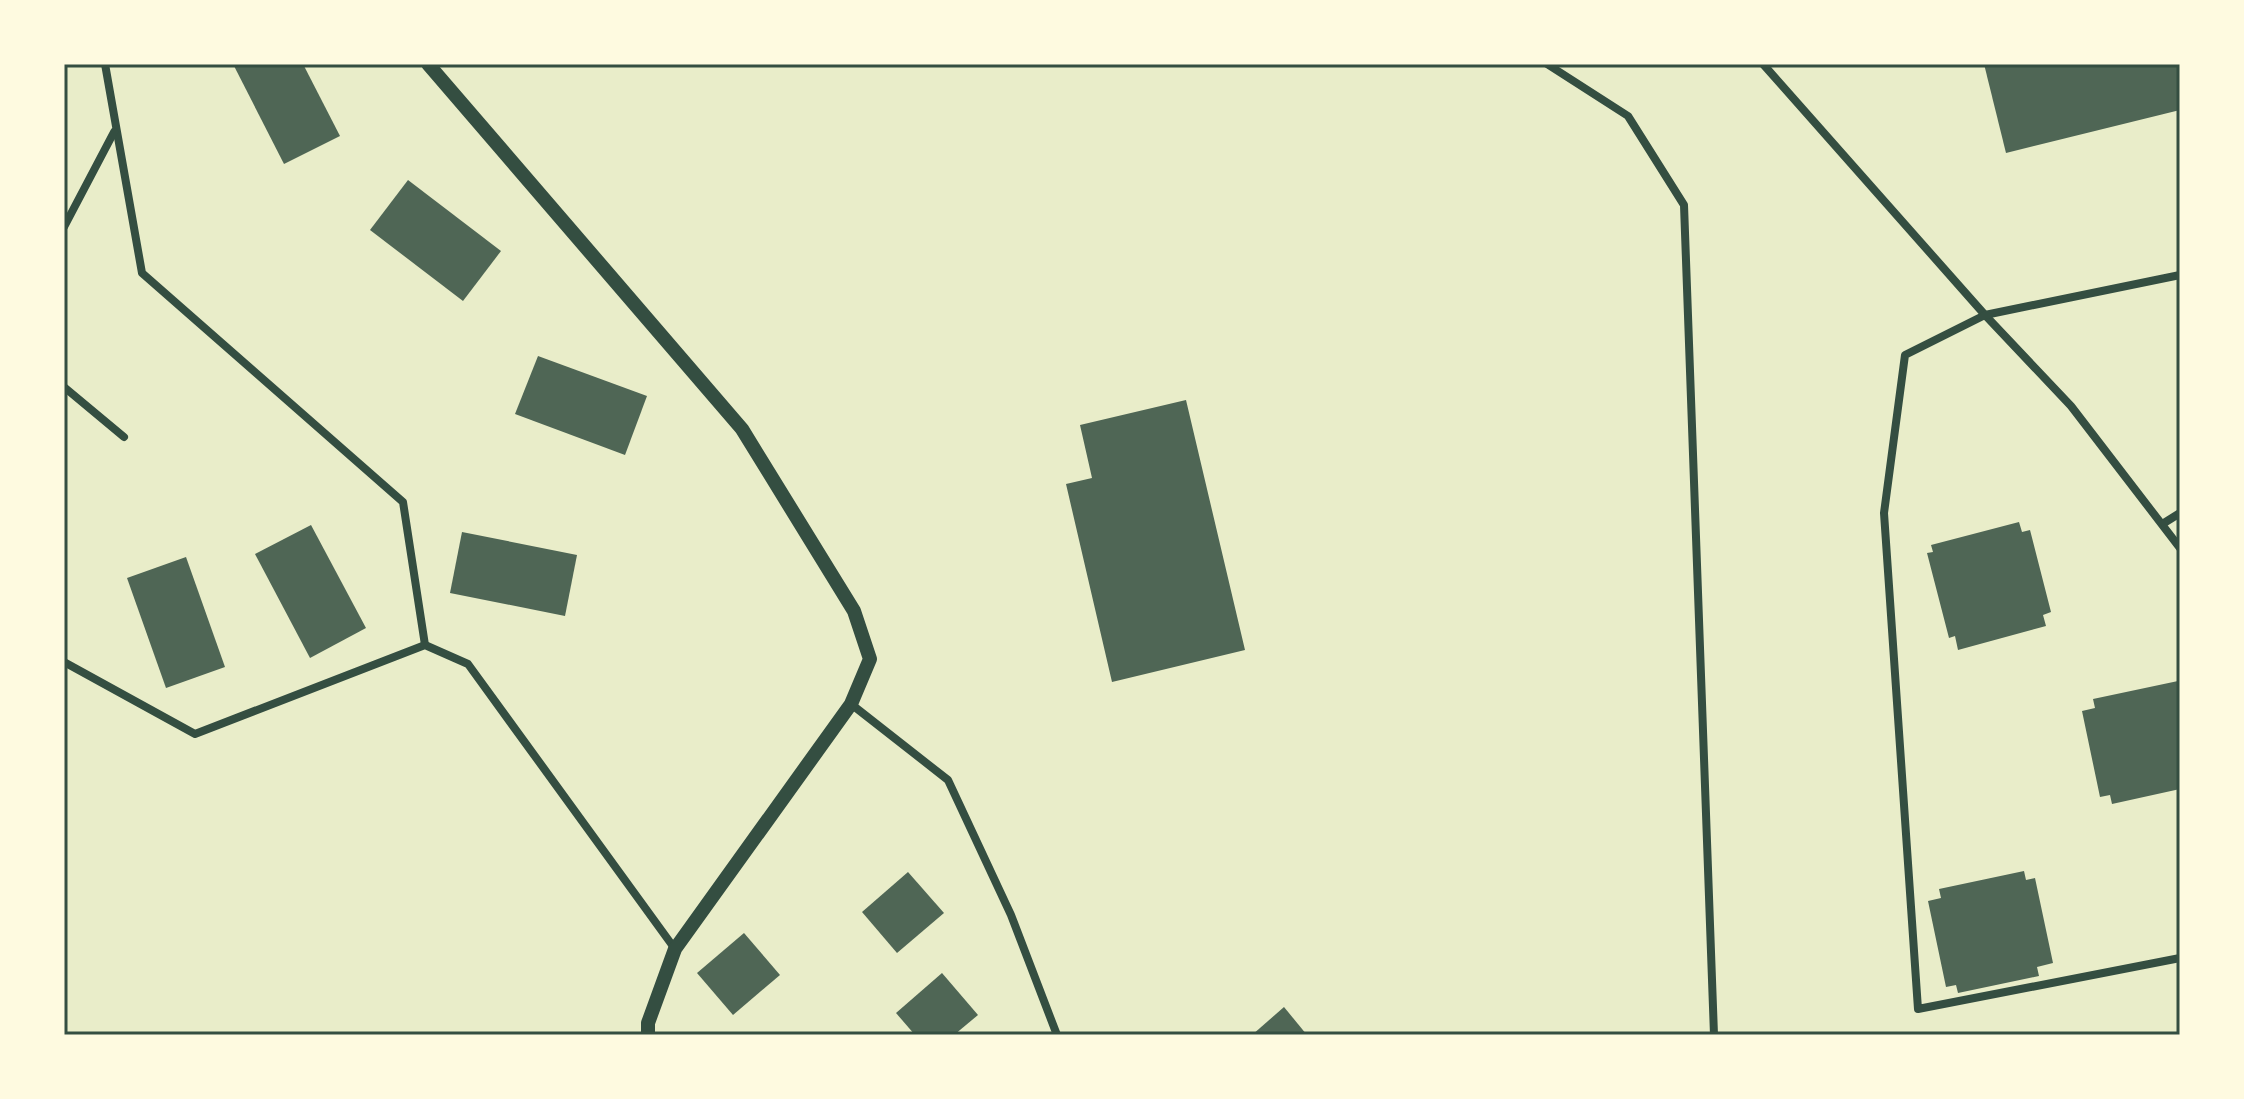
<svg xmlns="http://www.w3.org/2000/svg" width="2244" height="1099" viewBox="0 0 2244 1099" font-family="Cabin,sans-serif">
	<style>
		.building { fill: #4f6655 }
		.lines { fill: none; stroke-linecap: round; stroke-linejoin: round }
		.minor { stroke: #344e41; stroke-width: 8 }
		.tertiary { stroke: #344e41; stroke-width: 14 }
		.neatline { fill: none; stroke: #344e41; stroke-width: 3 }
	</style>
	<rect width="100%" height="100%" fill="#e9edc9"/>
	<g class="building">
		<path d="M233,64H303L340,136L284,164Z"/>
		<path d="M1984,64H2180V110L2006,153Z"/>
		<path d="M408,180L501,251L463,301L370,230Z"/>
		<path d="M538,356L647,396L625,455L515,414Z"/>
		<path d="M1186,400L1245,650L1112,682L1066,484L1092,478L1080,425Z"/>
		<path d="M2019,522L2022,532L2030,530L2051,612L2043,615L2046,626L1958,650L1955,636L1949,638L1927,553L1933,552L1931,545Z"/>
		<path d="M311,525L366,628L310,658L255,554Z"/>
		<path d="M462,532L577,555L565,616L450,593Z"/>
		<path d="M186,557L225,667L166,688L127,578Z"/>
		<path d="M2178,681L2180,789L2112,804L2110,795L2100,797L2082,711L2095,708L2093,699Z"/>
		<path d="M2024,871L2026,880L2035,878L2053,963L2037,967L2039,976L1958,993L1956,985L1946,987L1928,901L1941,898L1939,889Z"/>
		<path d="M908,872L944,913L897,953L862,912Z"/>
		<path d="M744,933L780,975L733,1015L697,973Z"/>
		<path d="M942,973L978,1015L954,1035H915L896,1013Z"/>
		<path d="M1284,1007L1307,1035H1252Z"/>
	</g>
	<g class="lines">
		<g class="minor">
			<path d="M105,64L142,273L403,502L425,645"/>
			<path d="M1547,64L1628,116L1684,205L1714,1035"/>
			<path d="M1763,64L1985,315L2071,406L2180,548"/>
			<path d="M64,227L114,132"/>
			<path d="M2180,275L1985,315L1905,355L1884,513L1918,1009L2180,958"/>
			<path d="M64,387L124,437"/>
			<path d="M2164,523L2180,513"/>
			<path d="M64,662L195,734L425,645L468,664L675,949"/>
			<path d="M851,704L948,780L1011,915L1057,1035"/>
		</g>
		<path class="tertiary" d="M428,64L742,429L854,611L870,659L851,704L675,949L648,1023V1035"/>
	</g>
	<rect width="2244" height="1099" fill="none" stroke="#fefae0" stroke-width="132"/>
	<rect x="66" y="66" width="2112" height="967" class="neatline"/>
</svg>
